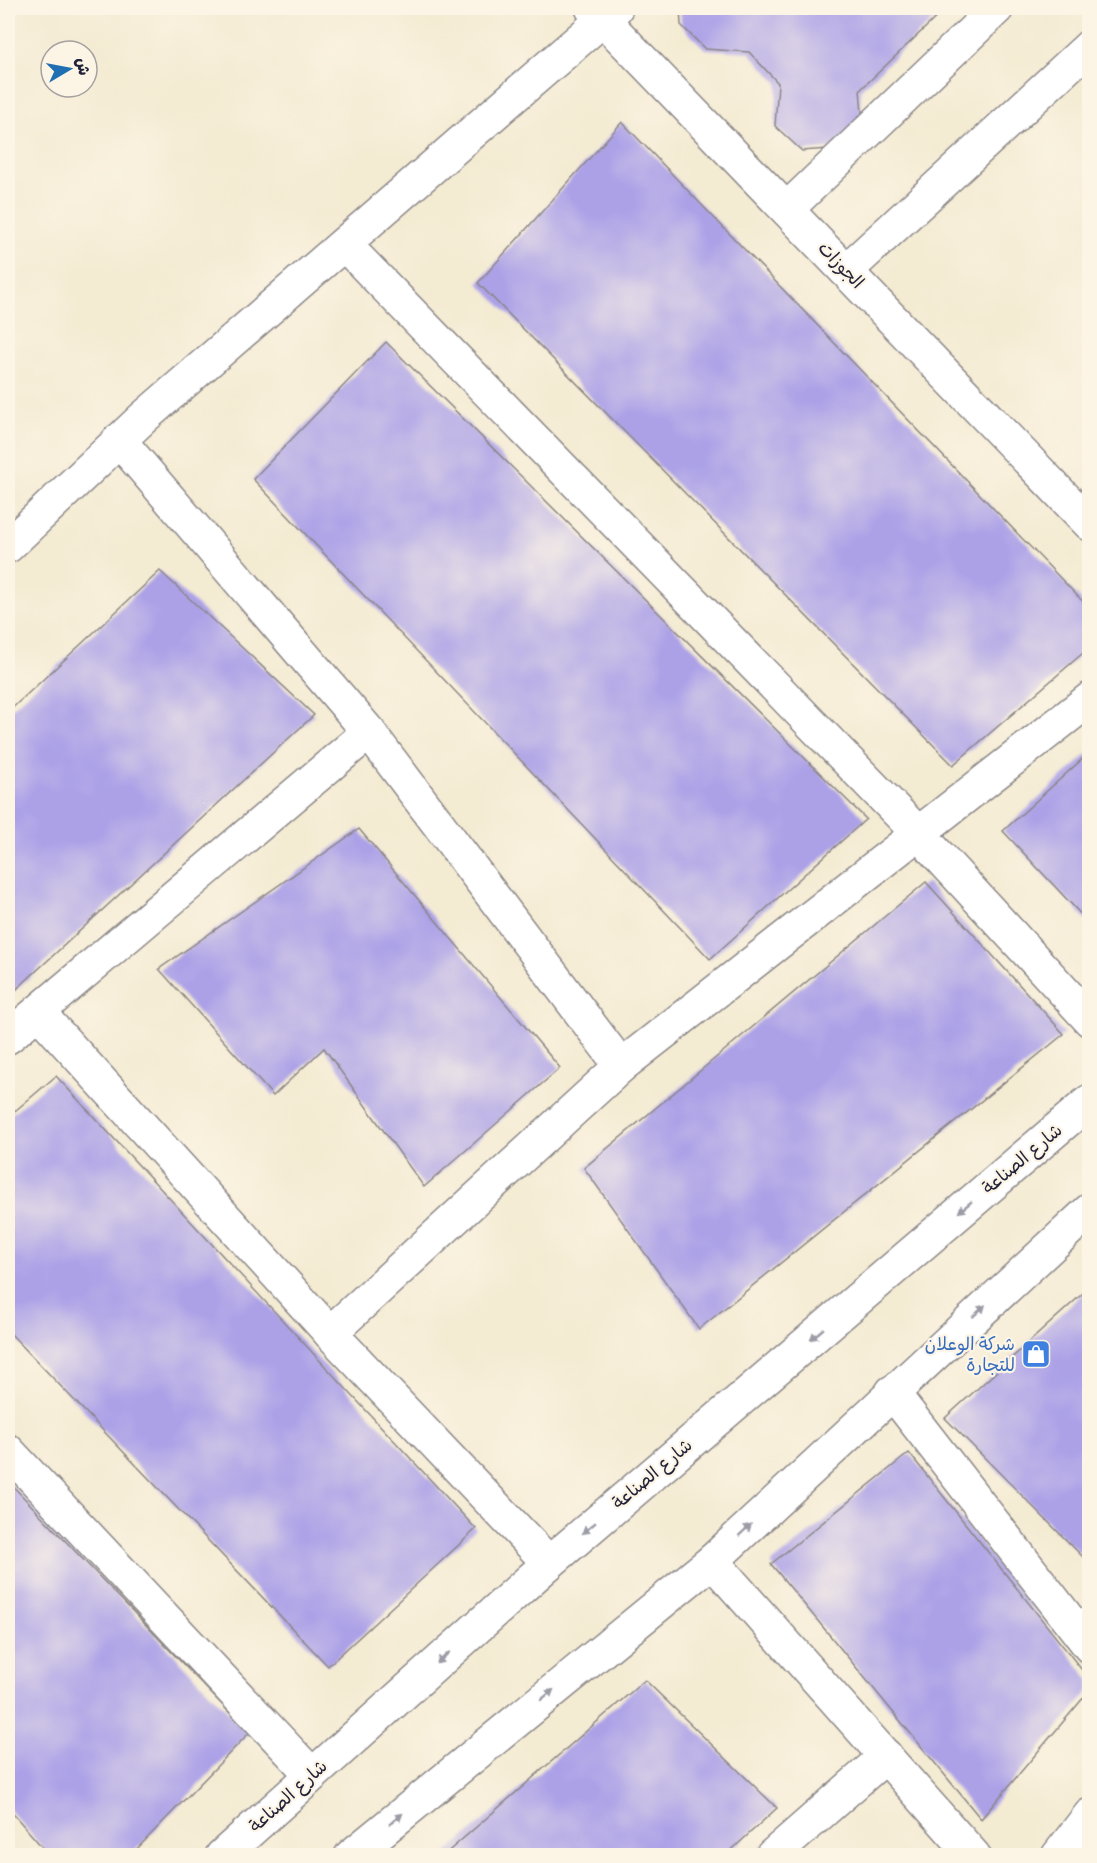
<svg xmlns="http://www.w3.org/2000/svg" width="1097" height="1863" viewBox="0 0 1097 1863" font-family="'Gochi Hand','Playpen Sans Arabic',sans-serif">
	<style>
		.building { fill: #aca1e7 }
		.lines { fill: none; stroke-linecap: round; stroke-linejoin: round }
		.minor-casing { stroke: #8b8687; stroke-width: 36 }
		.minor { stroke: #fff; stroke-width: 33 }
		.oneway { fill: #9c9ca7 }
		.labels { text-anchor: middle; stroke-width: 4.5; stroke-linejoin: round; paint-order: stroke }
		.street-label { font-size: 18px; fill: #22223b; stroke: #fcf5e5 }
		.shop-label { font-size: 18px; fill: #366cbe; stroke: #fcf5e5; text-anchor: end }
	</style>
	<rect width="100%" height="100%" fill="#fcf5e5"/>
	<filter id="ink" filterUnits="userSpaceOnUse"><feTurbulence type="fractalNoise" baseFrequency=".0167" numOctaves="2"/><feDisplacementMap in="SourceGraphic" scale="12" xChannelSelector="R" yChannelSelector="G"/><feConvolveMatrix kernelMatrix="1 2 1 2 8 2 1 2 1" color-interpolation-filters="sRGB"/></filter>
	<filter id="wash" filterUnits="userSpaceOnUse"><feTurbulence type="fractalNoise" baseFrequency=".008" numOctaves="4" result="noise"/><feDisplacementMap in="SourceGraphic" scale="24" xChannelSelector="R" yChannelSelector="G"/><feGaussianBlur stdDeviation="1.35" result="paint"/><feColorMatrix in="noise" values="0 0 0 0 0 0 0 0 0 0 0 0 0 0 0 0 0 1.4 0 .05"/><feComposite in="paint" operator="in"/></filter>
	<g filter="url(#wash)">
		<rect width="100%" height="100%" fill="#f4ebd3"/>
		<g id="blocks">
			<g class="building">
				<path d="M680,8H946L860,90L863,125L841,148L802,151L775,126L778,83L749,52L705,49L681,25Z"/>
				<path d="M622,122L1090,609V647L953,765L478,283Z"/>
				<path d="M386,342L866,819L710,959L253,479Z"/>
				<path d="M160,571L314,715L8,997V712Z"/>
				<path d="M1090,752V924L1003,831Z"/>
				<path d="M359,829L560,1068L424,1187L324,1048L273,1096L159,969Z"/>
				<path d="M926,882L1064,1034L699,1329L584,1168Z"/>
				<path d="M56,1076L476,1529L328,1666L8,1331V1117Z"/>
				<path d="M1090,1287V1564L945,1418Z"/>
				<path d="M909,1453L1090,1680V1690L981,1819L771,1564Z"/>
				<path d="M8,1481L249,1733L130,1856H50L8,1808Z"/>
				<path d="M645,1680L777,1808L725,1856H443Z"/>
			</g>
		</g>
	</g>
	<g filter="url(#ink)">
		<use href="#blocks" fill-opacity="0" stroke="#8b8687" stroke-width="1.5"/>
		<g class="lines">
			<g class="minor-casing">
				<g id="minor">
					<path d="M592,8L1090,524"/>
					<path d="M787,209L997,8"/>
					<path d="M344,244L918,833L1090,1020"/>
					<path d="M846,271L1090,46"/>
					<path d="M119,440L369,732L621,1066"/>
					<path d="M8,546L143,418L616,8"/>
					<path d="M38,1012L330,1333L549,1563"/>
					<path d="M8,1037L369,732"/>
					<path d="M330,1333L621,1066L1090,699"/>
					<path d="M892,1392L1090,1647"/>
					<path d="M8,1451L312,1775"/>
					<path d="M712,1561L974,1856"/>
					<path d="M222,1856L549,1563L1090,1101"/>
					<path d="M351,1856L712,1561L1090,1210"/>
					<path d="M772,1856L886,1756"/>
					<path d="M1058,1856L1090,1815"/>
				</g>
			</g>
			<use href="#minor" class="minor"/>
		</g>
		<defs><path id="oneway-solid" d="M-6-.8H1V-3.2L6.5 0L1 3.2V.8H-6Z" transform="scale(1.5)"/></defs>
		<g class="oneway">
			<use href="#oneway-solid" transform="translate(965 1207) rotate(140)"/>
			<use href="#oneway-solid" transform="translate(979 1311) rotate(-43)"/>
			<use href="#oneway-solid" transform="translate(817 1334) rotate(140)"/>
			<use href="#oneway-solid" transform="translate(589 1528) rotate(140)"/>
			<use href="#oneway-solid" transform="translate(745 1530) rotate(-43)"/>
			<use href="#oneway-solid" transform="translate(443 1658) rotate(138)"/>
			<use href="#oneway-solid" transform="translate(547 1695) rotate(-39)"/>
			<use href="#oneway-solid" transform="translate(396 1819) rotate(-39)"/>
		</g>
	</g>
	<defs>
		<g id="shop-square" transform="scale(1.5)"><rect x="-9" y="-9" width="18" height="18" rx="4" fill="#3f7fe0" stroke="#fcf5e5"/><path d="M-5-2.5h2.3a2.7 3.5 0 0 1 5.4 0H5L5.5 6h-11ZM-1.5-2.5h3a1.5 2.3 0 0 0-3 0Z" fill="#fff"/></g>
	</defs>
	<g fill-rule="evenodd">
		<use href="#shop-square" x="1036" y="1354"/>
	</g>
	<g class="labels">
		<g class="street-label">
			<text transform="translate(841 265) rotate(46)" y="6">الجوزات</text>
			<text transform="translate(1022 1159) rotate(-40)" y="6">شارع الصناعة</text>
			<text transform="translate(652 1474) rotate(-40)" y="6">شارع الصناعة</text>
			<text transform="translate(288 1796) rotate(-42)" y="6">شارع الصناعة</text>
		</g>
		<g class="shop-label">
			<text x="1015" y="1350">شركة الوعلان<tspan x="1015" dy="21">للتجارة</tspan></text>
		</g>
	</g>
	<rect width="1097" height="1863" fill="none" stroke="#fcf5e5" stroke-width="30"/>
	<g transform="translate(69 69) rotate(80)"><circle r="28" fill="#fcf5e5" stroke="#a5a1a1" stroke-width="1.5"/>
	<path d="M0-4.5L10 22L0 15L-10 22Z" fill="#1f6fb2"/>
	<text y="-9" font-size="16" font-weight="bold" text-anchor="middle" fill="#22223b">ش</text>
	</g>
</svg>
